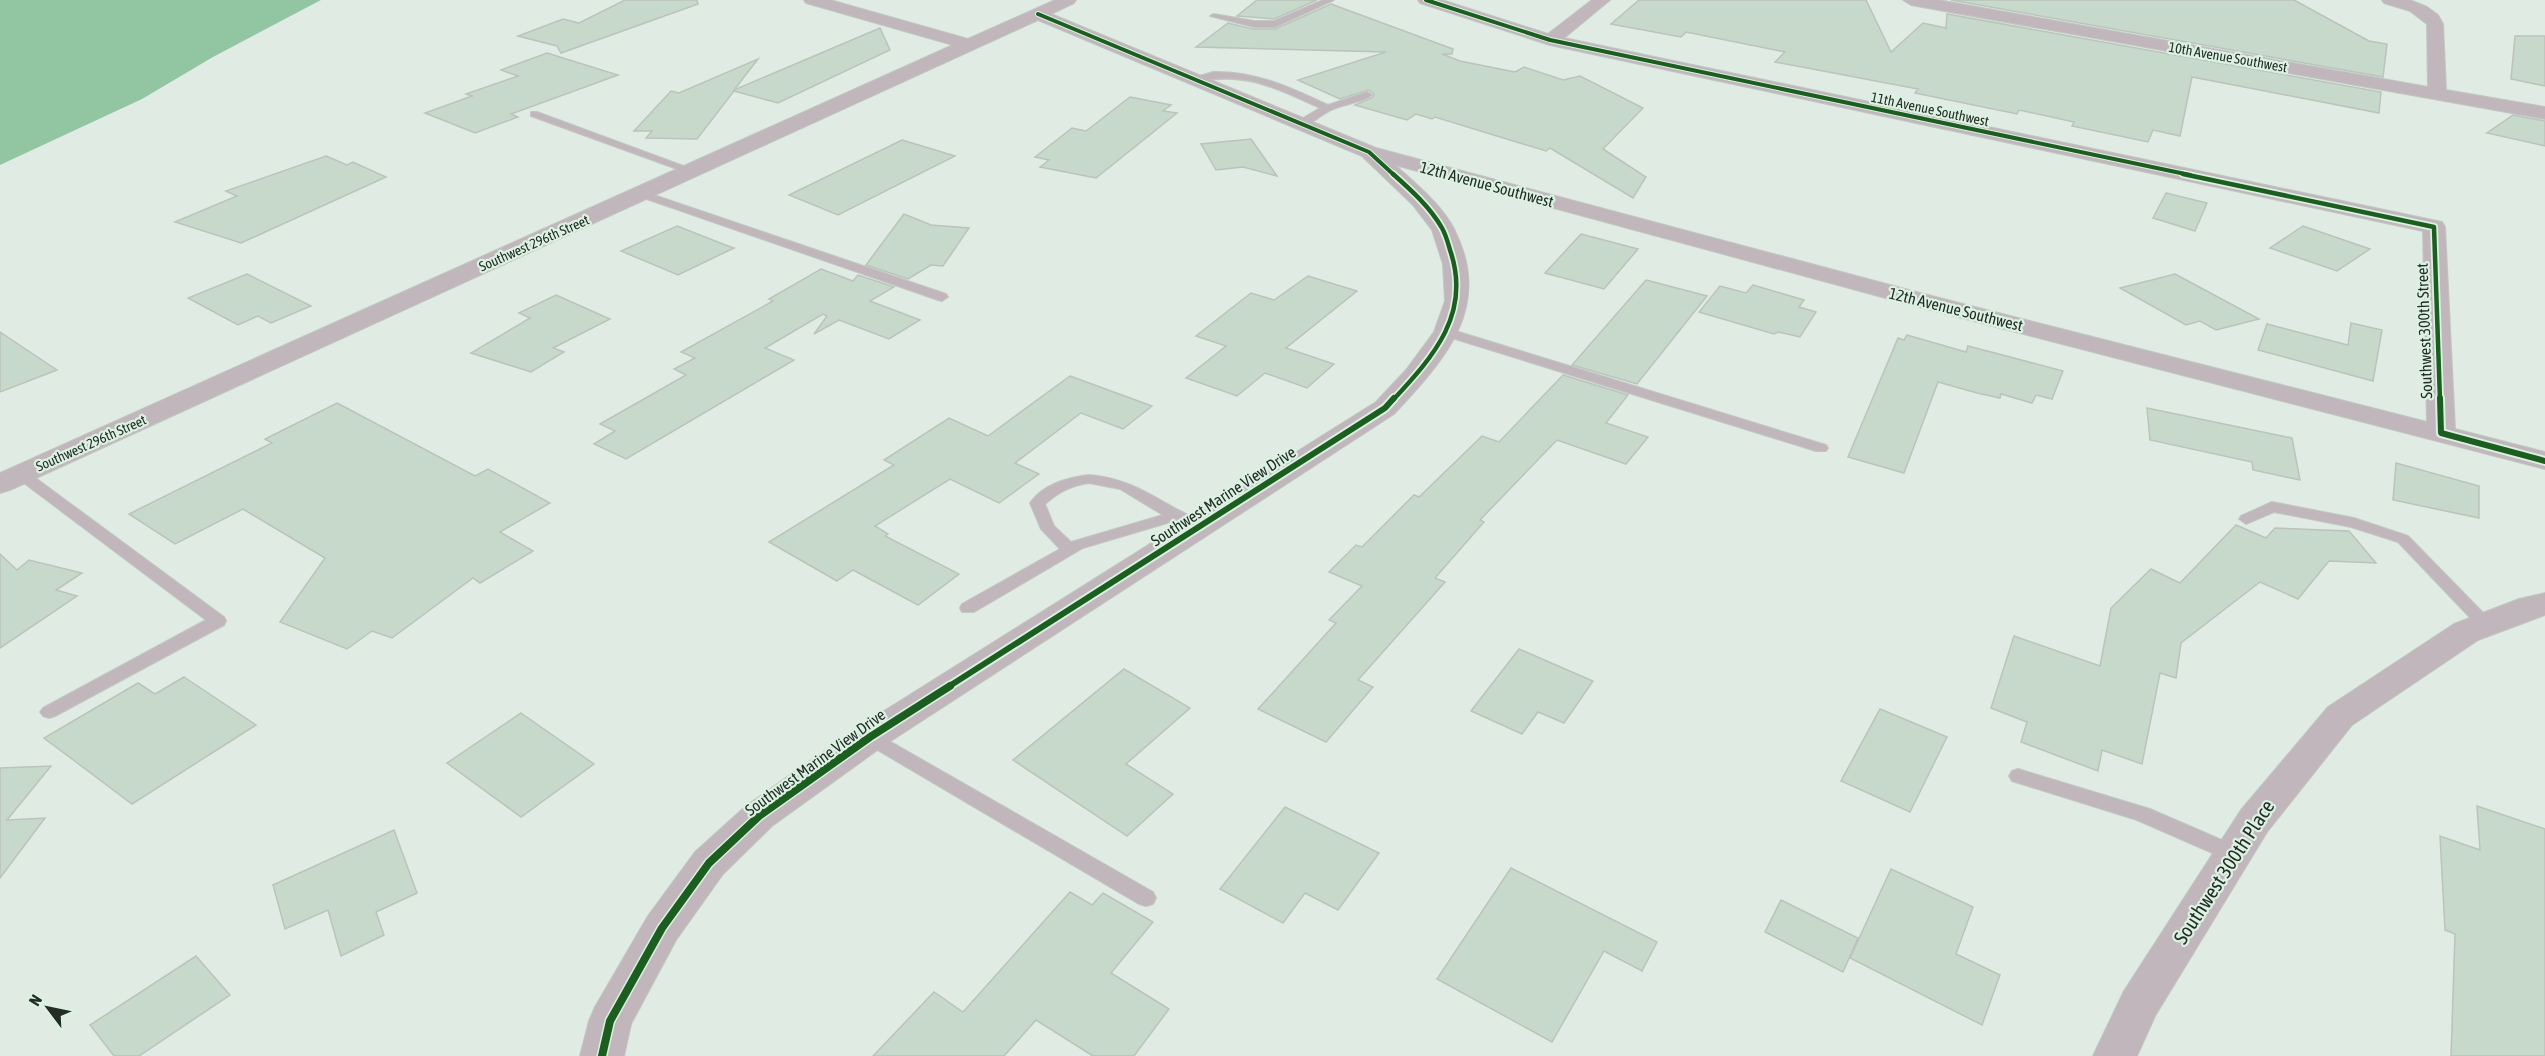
<svg xmlns="http://www.w3.org/2000/svg" width="2545" height="1056" viewBox="0 0 2545 1056" font-family="'Asap Condensed',sans-serif">
	<style>
		.water { fill: #92c6a3 }
		.building { fill: #c6d9cb; stroke: #bbc3bc; stroke-width: 1.5 }
		.lines { fill: none; stroke-linecap: round; stroke-linejoin: round }
		.service-casing { stroke: #bfc9c2; stroke-width: 2 }
		.minor-casing { stroke: #bfc9c2; stroke-width: 2 }
		.service { fill: #c2b6bd; fill-rule: evenodd }
		.minor { fill: #c2b6bd; fill-rule: evenodd }
		.cycleway-far3-casing { stroke: #dbf1e1; stroke-width: 6 }
		.cycleway-far2-casing { stroke: #dbf1e1; stroke-width: 8 }
		.cycleway-far1-casing { stroke: #dbf1e1; stroke-width: 10 }
		.cycleway-casing { stroke: #dbf1e1; stroke-width: 11 }
		.cycleway-far3 { stroke: #1b5e20; stroke-width: 4 }
		.cycleway-far2 { stroke: #1b5e20; stroke-width: 4.5 }
		.cycleway-far1 { stroke: #1b5e20; stroke-width: 6 }
		.cycleway { stroke: #1b5e20; stroke-width: 8 }
		.labels { text-anchor: middle; stroke-width: 4.5; stroke-linejoin: round; paint-order: stroke }
		.far-street-label { font-size: 14px; fill: #242c26; stroke: #dbf1e1 }
		.street-label { font-size: 16px; fill: #242c26; stroke: #dbf1e1 }
		.near-street-label { font-size: 20px; fill: #242c26; stroke: #dbf1e1 }
	</style>
	<rect width="100%" height="100%" fill="#e0ece3"/>
	<path class="water" d="M0,0H321L213,57L142,99L0,165Z"/>
	<g class="building">
		<path d="M625,0H697L698,4L561,53L557,46L518,36L563,19L579,23Z"/>
		<path d="M1257,0H1317L1274,19L1237,16Z"/>
		<path d="M1639,0H1866L1891,52L1923,23L1946,28L1947,14L2381,92L2379,113L2192,77L2180,136L2153,130L2148,142L2072,126L2074,122L2019,110L2017,114L1915,93L1918,89L1775,62L1785,52L1686,32L1681,37L1611,24Z"/>
		<path d="M1951,0H2294L2369,41L2387,44L2383,77Z"/>
		<path d="M1331,4L1453,49L1452,54H1442L1460,61L1515,72L1524,67L1563,80L1580,76L1643,108L1603,149L1646,177L1633,198L1550,148L1546,151L1435,117L1432,119L1416,114L1407,120L1355,105L1373,97L1374,94L1368,90L1340,99L1298,80L1386,52L1196,47L1228,23L1253,29H1275Z"/>
		<path d="M880,28L890,50L778,103L734,91L697,139L646,138L652,131H634L671,91L679,93L758,59L734,90Z"/>
		<path d="M2515,36H2545V86L2511,79Z"/>
		<path d="M547,53L618,75L511,114L518,117L475,133L425,113L472,96L466,94L518,76L501,70Z"/>
		<path d="M1130,97L1171,105L1163,111L1177,113L1096,178L1040,167L1049,160L1035,157L1072,128L1086,131Z"/>
		<path d="M2513,115L2545,121V146L2487,133Z"/>
		<path d="M1251,139L1277,176L1243,167L1216,170L1201,144Z"/>
		<path d="M902,140L955,156L838,215L789,195Z"/>
		<path d="M326,156L347,165L353,162L386,177L241,243L175,222L237,196L226,191Z"/>
		<path d="M2166,193L2207,203L2195,231L2153,218Z"/>
		<path d="M904,214L931,225L969,228L943,266L931,265L908,279L866,265Z"/>
		<path d="M677,226L723,244L734,248L678,275L621,251Z"/>
		<path d="M2303,226L2370,249L2337,271L2270,248Z"/>
		<path d="M1581,234L1638,249L1604,289L1545,273Z"/>
		<path d="M821,269L853,281L858,275L894,287L870,301L920,320L889,339L839,320L814,334L827,316L823,314L765,348L794,360L626,459L594,444L615,431L600,424L686,375L674,369L695,358L681,352L773,301L769,299Z"/>
		<path d="M247,274L311,306L271,323L258,316L238,325L188,298Z"/>
		<path d="M2175,274L2259,319L2216,330L2200,321L2186,325L2120,288Z"/>
		<path d="M1308,276L1357,291L1286,348L1334,364L1307,388L1265,373L1237,396L1186,378L1226,346L1196,336L1251,293L1274,300Z"/>
		<path d="M1646,280L1707,296L1637,384L1572,365Z"/>
		<path d="M1753,285L1804,300L1799,307L1816,312L1800,337L1778,332L1774,334L1699,312L1720,286L1746,293Z"/>
		<path d="M556,295L610,319L553,348L564,352L531,372L471,353L530,318L519,313Z"/>
		<path d="M2351,323L2382,330L2373,381L2258,350L2267,324L2348,345Z"/>
		<path d="M0,332L57,370L0,392Z"/>
		<path d="M1907,335L1966,352L1968,346L2063,371L2052,399L2036,395L2032,403L2001,394L2000,398L1977,393L1938,382L1904,473L1848,457L1898,338L1904,340Z"/>
		<path d="M1563,375L1628,395L1606,423L1648,437L1626,464L1557,440L1480,520L1484,522L1435,578L1445,582L1358,680L1373,687L1326,742L1258,709L1336,623L1329,620L1362,586L1329,572L1356,545L1362,547L1414,495L1419,497L1482,436L1499,442Z"/>
		<path d="M1070,376L1152,406L1123,429L1081,413L1015,463L1039,474L999,503L950,479L875,526L888,534L885,536L959,574L918,605L853,570L837,581L769,542L894,465L884,460L949,418L988,436Z"/>
		<path d="M337,403L475,476L488,469L550,503L500,532L533,551L480,583L473,578L392,638L372,631L347,649L280,622L325,558L243,509L175,544L129,514L272,443L265,439Z"/>
		<path d="M2147,408L2292,438L2300,480L2253,470L2252,462L2150,440Z"/>
		<path d="M2396,463L2479,486V518L2393,500Z"/>
		<path d="M2236,525L2266,538L2275,528L2349,531L2376,563L2329,561L2298,599L2260,582L2181,643L2176,678L2160,673L2142,764L2102,750L2098,771L2021,742L2027,722L1991,708L2014,636L2100,666L2111,608L2151,569L2180,583Z"/>
		<path d="M0,554L17,570L29,560L82,573L56,590L77,596L0,648Z"/>
		<path d="M1519,649L1593,681L1564,723L1538,712L1522,734L1471,711Z"/>
		<path d="M1124,669L1190,708L1126,764L1173,794L1127,836L1013,760Z"/>
		<path d="M184,677L256,725L132,804L44,738L138,683L155,694Z"/>
		<path d="M1880,709L1947,737L1910,812L1841,781Z"/>
		<path d="M521,713L594,764L521,817L447,763Z"/>
		<path d="M51,766L7,820L45,818L0,878V768Z"/>
		<path d="M2477,806L2545,829V1056H2451L2455,934L2445,930L2440,836L2480,850Z"/>
		<path d="M1285,807L1379,853L1338,910L1305,893L1283,923L1220,889Z"/>
		<path d="M394,830L417,893L376,912L384,935L341,956L328,910L285,929L273,885Z"/>
		<path d="M1511,868L1657,942L1642,971L1604,951L1552,1042L1437,979Z"/>
		<path d="M1891,869L1973,907L1956,954L2000,975L1982,1025L1850,958Z"/>
		<path d="M1070,892L1092,905L1103,893L1153,922L1111,973L1169,1009L1134,1056H1093L1036,1020L1004,1056H873L934,992L963,1012Z"/>
		<path d="M1781,900L1858,938L1843,972L1765,932Z"/>
		<path d="M196,956L230,995L139,1056H114L90,1025Z"/>
	</g>
	<g class="lines">
		<g class="service-casing">
			<g id="service">
				<path d="M1323,0H1334L1275,27H1254L1210,16L1214,14L1254,21H1274Z"/>
				<path d="M1213,72C1255,71 1290,87 1328,105L1367,92L1372,95C1361,103 1344,104 1331,110C1320,115 1311,127 1298,125V121L1320,108C1276,88 1245,71 1195,82L1190,79Z"/>
				<path d="M531,112H537L697,171L688,173L531,116Z"/>
				<path d="M642,191L946,294L948,297L942,301L938,300L638,196V192Z"/>
				<path d="M1446,328L1826,445L1828,448L1826,451H1816L1442,335L1440,332L1442,329Z"/>
				<path d="M21,470L26,471L224,617L226,621L224,625L55,716L49,718L43,716L40,712L43,708L206,620L16,477L14,474Z"/>
				<path d="M1089,475C1139,479 1162,506 1206,523L1208,526L1201,531L1174,521L1083,548L974,612H962L960,608L962,604L1060,549L1041,529L1030,503C1044,484 1066,478 1089,475ZM1089,483L1120,489L1163,515L1071,542L1054,526L1045,504C1059,492 1070,486 1089,483Z"/>
				<path d="M2272,502L2354,518L2408,536L2494,624L2492,628H2480L2398,542L2351,527L2274,512L2246,524L2239,519L2241,516Z"/>
				<path d="M870,730L1153,892L1156,898L1153,904L1146,906L1139,904L864,742L861,737L864,732Z"/>
				<path d="M2018,769L2150,809L2240,848L2243,854L2240,860L2233,862L2137,820L2012,781L2009,776L2012,771Z"/>
			</g>
		</g>
		<g class="minor-casing">
			<g id="minor">
				<path d="M804,0H830L968,39L1055,0H1076L1074,3L1051,14L1376,148L1920,293L2427,422L2423,231L1550,45L1420,3L1418,0H1442L1548,34L1592,0H1610L1564,38L2442,222L2445,227L2455,429L2545,452V469L1904,303L1395,165C1416,184 1441,204 1454,229C1494,307 1445,359 1394,414L883,746L772,826L723,874L676,940L631,1024L624,1056H580L589,1021L595,1007L648,916L695,852L746,806L857,728L1376,402L1406,370L1434,332L1445,301L1443,264L1432,230L1413,205L1362,156L1038,20L10,490L0,493V473L953,45L806,3Z"/>
				<path d="M1903,0H1938L2428,87L2427,24L2410,11L2384,3L2382,0H2410L2427,7L2438,15L2443,24L2446,90L2545,107V119L1911,5Z"/>
				<path d="M2545,593V615L2478,640L2352,725L2267,832L2155,1016L2137,1056H2093L2124,991L2241,810L2328,707L2454,624L2519,599Z"/>
			</g>
		</g>
		<use href="#service" class="service"/>
		<use href="#minor" class="minor"/>
		<g class="cycleway-far3-casing">
			<g id="cycleway-far3">
				<path d="M1426,0L1550,40L2190,175"/>
				<path d="M1038,14L1369,152L1394,175"/>
			</g>
		</g>
		<g class="cycleway-far2-casing">
			<g id="cycleway-far2">
				<path d="M1393,174C1411,190 1430,207 1442,228C1446,235 1448,243 1450,250C1472,313 1434,356 1393,400"/>
				<path d="M2183,174L2434,227L2440,400"/>
			</g>
		</g>
		<g class="cycleway-far1-casing">
			<g id="cycleway-far1">
				<path d="M2440,398L2441,433L2545,461"/>
				<path d="M948,687L1385,408L1394,398"/>
			</g>
		</g>
		<g class="cycleway-casing">
			<path id="cycleway" d="M602,1056L610,1021L662,928L709,863L759,816L870,737L950,686"/>
		</g>
		<use href="#cycleway-far3" class="cycleway-far3"/>
		<use href="#cycleway-far2" class="cycleway-far2"/>
		<use href="#cycleway-far1" class="cycleway-far1"/>
		<use href="#cycleway" class="cycleway"/>
	</g>
	<g class="labels">
		<g class="far-street-label">
			<text transform="translate(2228 57) rotate(10)" y="5">10th Avenue Southwest</text>
			<text transform="translate(1930 109) rotate(12)" y="5">11th Avenue Southwest</text>
			<text transform="translate(534 243) rotate(-24)" y="5">Southwest 296th Street</text>
			<text transform="translate(91 443) rotate(-24)" y="5">Southwest 296th Street</text>
		</g>
		<g class="street-label">
			<text transform="translate(1487 184) rotate(15)" y="6">12th Avenue Southwest</text>
			<text transform="translate(1956 309) rotate(14)" y="6">12th Avenue Southwest</text>
			<text transform="translate(2424 331) rotate(-92)" y="6">Southwest 300th Street</text>
			<text transform="translate(1223 496) rotate(-33)" y="6">Southwest Marine View Drive</text>
			<text transform="translate(815 762) rotate(-36)" y="6">Southwest Marine View Drive</text>
		</g>
		<g class="near-street-label">
			<text transform="translate(2224 872) rotate(-57)" y="7">Southwest 300th Place</text>
		</g>
	</g>
	<g transform="translate(48 1008) rotate(302)" stroke="#dbf1e1" stroke-width="4.5" paint-order="stroke">
	<path d="M0-4.5L10 22L0 15L-10 22Z" fill="#242c26"/>
	<text y="-9" font-size="16" font-weight="bold" text-anchor="middle" fill="#242c26">N</text>
	</g>
</svg>
